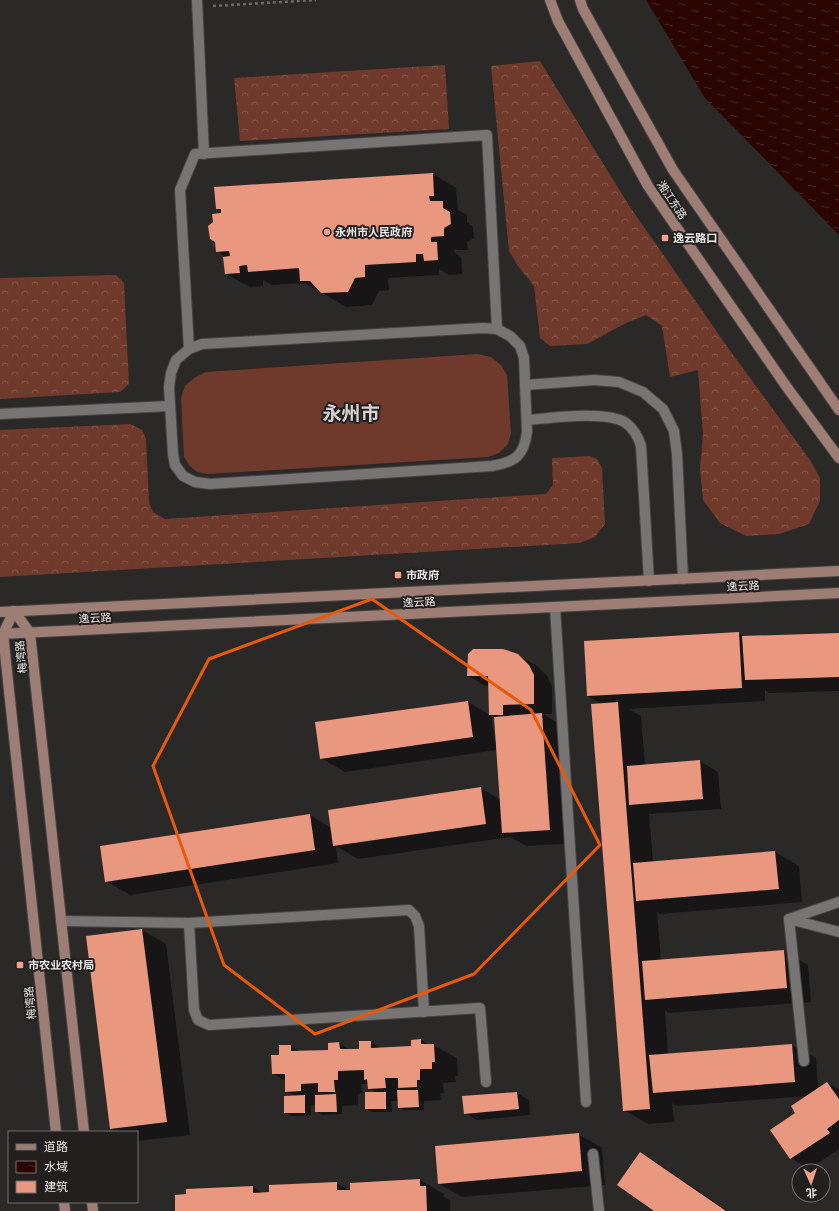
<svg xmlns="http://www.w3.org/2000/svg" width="839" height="1211" viewBox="0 0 839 1211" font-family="Poppins,'Noto Sans SC',sans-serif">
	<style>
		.grass { fill: #6f3a2b }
		.forest { fill: url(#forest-crowns) }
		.water { fill: url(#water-ripples) }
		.shadow { fill: #0007; fill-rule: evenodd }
		.building { fill: #ea977f }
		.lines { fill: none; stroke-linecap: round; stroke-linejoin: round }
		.lane-casing { stroke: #474545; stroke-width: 12 }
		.street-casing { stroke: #474545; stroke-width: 12 }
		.secondary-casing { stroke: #474545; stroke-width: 12 }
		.path { stroke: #6c6a6a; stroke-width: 2.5; stroke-dasharray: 3 3; stroke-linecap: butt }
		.lane { stroke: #787473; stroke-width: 10 }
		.street { stroke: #787473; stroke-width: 10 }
		.secondary { stroke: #9e7e74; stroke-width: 10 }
		.marked { fill: none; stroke: #e8590c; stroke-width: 3; stroke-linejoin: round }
		.poi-dot { fill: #f49f86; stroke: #221f1e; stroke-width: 1.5 }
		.labels { text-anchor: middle; stroke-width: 4; stroke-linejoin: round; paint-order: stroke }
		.street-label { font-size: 11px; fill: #eae8e8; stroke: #221f1e }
		.poi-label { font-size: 11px; font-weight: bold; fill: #eae8e8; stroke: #221f1e; text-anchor: start }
		.town-label { font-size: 19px; font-weight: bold; fill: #d7d3d2; stroke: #221f1e }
	</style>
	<defs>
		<pattern id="forest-crowns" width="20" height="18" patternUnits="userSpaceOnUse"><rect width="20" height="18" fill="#6f3a2b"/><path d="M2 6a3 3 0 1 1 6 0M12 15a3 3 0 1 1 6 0" fill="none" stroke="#84564a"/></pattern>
		<pattern id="water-ripples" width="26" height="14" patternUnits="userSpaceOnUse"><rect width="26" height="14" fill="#2a0500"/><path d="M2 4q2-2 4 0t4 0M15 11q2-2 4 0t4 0" fill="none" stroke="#492925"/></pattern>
	</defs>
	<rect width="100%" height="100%" fill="#2b2828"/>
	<path class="grass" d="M478,354L491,357L501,365L507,375L511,433L508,444L499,453L488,457L207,474L197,472L189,465L184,457L181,398L185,386L194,378L206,372Z"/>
	<g class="forest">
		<path d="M540,61L628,204L726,345L810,460L820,478V501L809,524L779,534L746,536L720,523L703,500L700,469L703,434L698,370L670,377L662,326L646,315L626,323L587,344L550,346L540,338L534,286L518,266L509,251L491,66Z"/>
		<path d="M445,65L449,129L240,141L234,78Z"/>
		<path d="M116,275L124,283L129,384L120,392L0,399V278Z"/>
		<path d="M130,424L142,430L146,439L149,503L153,512L165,519L546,494L553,485L552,458L590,456L597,459L602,468L605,524L595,537L580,543L0,577V430Z"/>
	</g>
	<path class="water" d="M646,0H839V235L705,98Z"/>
	<g class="shadow">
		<path d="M433,174L456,188L458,210L467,215V222L473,227L474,238L467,242L468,250H454L455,253L461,257L462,274L449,275L439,269V275L388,278L389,290L379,291L372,305L346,307L305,283L272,285L263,280V286L250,287L226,274L228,258L217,251L222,214V212L217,209Z"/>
		<path d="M739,633L745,637L839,634V691L769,693L765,690V701L628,709L641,716L645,765L700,761L718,772L721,809L649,814L653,862L775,852L799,866L802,902L660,914L657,912L661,961L784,951L808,965L811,1002L669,1013L665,1010L668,1055L792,1045L816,1058L818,1089L827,1083L839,1089V1149L809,1169L791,1158L797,1113L808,1096L677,1106L672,1103L674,1122L648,1124L624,1110L602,704L587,696Z"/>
		<path d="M518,655L537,666L547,676L552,686V714H543L566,728L574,843L527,846L510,837L358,859L336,846L338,863L130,895L106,881L310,815L331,828L480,788L501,800L497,750L345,772L321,758L468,702L490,715L489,686H486L468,676ZM491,715L495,717L497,740H495Z"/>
		<path d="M142,930L166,944L190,1135L137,1141V1132H118L111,1128Z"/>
		<path d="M421,1040L429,1045H433L457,1058L458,1076H455L456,1082L443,1083L444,1093H440L441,1100L424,1101V1110H404L399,1107L398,1101H391L392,1112H372L366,1109L377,1093L369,1088V1084H361L362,1093L358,1094V1105L342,1106V1114L322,1115L316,1111V1104L311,1105V1115L291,1116L285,1112L296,1096L286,1091V1081L273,1074L280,1056L291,1046L301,1052L329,1050L339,1043L350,1050L360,1049L370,1042L381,1048L412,1047V1041Z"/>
		<path d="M517,1093L529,1100L530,1115L477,1120L465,1113Z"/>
		<path d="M578,1134L602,1148L605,1185L462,1197L439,1184Z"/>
		<path d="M640,1153L664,1167L728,1211H656Z"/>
		<path d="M420,1180L444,1194V1197L450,1200V1211H176L253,1187L264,1194L336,1183L350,1191Z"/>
	</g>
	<g class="building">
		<path d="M433,173L434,196H429L430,201H443V208L450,212L451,224L444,228V236L431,237V242H437L438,260L424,261L423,254H416V262L365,265V277L355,278L348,292L321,293L310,281H300L299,268L248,272L247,265L239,266L240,273L225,274L223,257L230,256L229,251L216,252L215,242L210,239L208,226L213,222L212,214L221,213V209H216L214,187Z"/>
		<path d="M739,632L742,688L587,696L584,641Z"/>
		<path d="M839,633V677L745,680L742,636Z"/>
		<path d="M473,649H503L518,654L529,665L534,675V704L503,705V715H489L488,676H467L468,654Z"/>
		<path d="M468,701L473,737L320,759L315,722Z"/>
		<path d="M618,702L650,1109L623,1111L591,704Z"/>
		<path d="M542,713L550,830L502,833L494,717Z"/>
		<path d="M700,760L703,799L629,805L627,766Z"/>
		<path d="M481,787L486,824L333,846L328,810Z"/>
		<path d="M310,814L315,850L105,882L100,846Z"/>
		<path d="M775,851L779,889L636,901L633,863Z"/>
		<path d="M142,929L167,1122L110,1129L86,936Z"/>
		<path d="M784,950L787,988L645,1000L642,961Z"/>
		<path d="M421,1039V1044H434L435,1062H432V1069H420V1080H417V1087L398,1088V1078H385L386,1088L368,1089L367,1079L364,1080V1070L338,1071V1080H334L335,1092H318V1083L301,1084V1091L285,1092V1074H272L271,1055H279V1045H291V1051L328,1050V1043L339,1042L340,1049H359V1041H371V1048L411,1046V1040Z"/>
		<path d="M792,1044L795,1082L653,1093L649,1055Z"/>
		<path d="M827,1082L839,1099V1120L827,1129L830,1133L790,1159L770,1130L795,1113L791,1106Z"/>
		<path d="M397,1090H418L419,1107L398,1108Z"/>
		<rect x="365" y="1092" width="21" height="17"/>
		<path d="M517,1092L519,1109L464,1114L462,1096Z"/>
		<path d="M336,1094L337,1112H315V1095Z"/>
		<path d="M305,1095V1113H284V1096Z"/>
		<path d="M579,1133L582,1171L438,1184L435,1146Z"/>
		<path d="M640,1152L726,1211H654L617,1185Z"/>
		<path d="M420,1179V1186H426L427,1211H175V1195L186,1194V1189L253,1186V1193L269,1192V1185L337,1182V1190H350V1183Z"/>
	</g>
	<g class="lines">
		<g class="lane-casing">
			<g id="lane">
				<path d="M197,0L204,154"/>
				<path d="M483,328L497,329L510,336L520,346L524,358L527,432C524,456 515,462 492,466L210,484L195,482L183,476L175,465L173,454L169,387L171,373L176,360L189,349L202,344Z"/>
				<path d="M189,349L180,190L195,154L487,135L497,329"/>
				<path d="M525,385L594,380L619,382L643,392L663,409L674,431L677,454L683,579"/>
				<path d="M0,414L170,406"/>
				<path d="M527,420C551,418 607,410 626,423C634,429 638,436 641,446L649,581"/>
				<path d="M789,919L839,902"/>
				<path d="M61,921L189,923L409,910L415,916L419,926L424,1012"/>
				<path d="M189,923L194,1010L198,1020L209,1025L480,1008L486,1082"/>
				<path d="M804,1061L789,919L839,932"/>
				<path d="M593,1154L599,1211"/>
			</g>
		</g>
		<g class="street-casing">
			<path id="street" d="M555,607L586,1102"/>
		</g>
		<g class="secondary-casing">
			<g id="secondary">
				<path d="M550,0L558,21L648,186L786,386L839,458"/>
				<path d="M580,0L583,9L673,170L839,410"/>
				<path d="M14,611L30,633L84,1132"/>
				<path d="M14,611L3,634L56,1132"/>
				<path d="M0,612L839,571"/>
				<path d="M0,634L839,593"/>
				<path d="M64,1202L65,1211"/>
				<path d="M92,1202L93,1211"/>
			</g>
		</g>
		<path class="path" d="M213,6L316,0"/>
		<use href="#lane" class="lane"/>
		<use href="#street" class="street"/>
		<use href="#secondary" class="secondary"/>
	</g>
	<path class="marked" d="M372,599L531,710L600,845L474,974L315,1034L224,965L153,766L209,659Z"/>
	<g class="poi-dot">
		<circle cx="327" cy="232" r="4"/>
		<rect x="661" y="234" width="8" height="8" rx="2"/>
		<rect x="394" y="571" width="8" height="8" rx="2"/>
		<rect x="16" y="961" width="8" height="8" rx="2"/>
	</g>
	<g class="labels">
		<g class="street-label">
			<text transform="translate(672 200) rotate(56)" y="4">湘江东路</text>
			<text transform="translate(743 586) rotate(-3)" y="4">逸云路</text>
			<text transform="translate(419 602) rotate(-3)" y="4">逸云路</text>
			<text transform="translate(95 618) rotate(-3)" y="4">逸云路</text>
			<text transform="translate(21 657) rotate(-96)" y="4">梅湾路</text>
			<text transform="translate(30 1003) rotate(-96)" y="4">梅湾路</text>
		</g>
		<g class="poi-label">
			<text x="335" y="236">永州市人民政府</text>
			<text x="673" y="242">逸云路口</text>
			<text x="406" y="579">市政府</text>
			<text x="28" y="969">市农业农村局</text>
		</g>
		<g class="town-label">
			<text x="351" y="420">永州市</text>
		</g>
	</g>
	<rect x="8" y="1131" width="130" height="72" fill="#221f1e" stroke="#726f6f"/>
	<rect x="16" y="1144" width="20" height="6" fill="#9e7e74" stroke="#726f6f"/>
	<text x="44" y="1151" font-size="12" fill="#eae8e8">道路</text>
	<rect x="16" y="1161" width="20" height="12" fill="url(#water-ripples)" stroke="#726f6f"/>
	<text x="44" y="1171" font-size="12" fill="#eae8e8">水域</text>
	<rect x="16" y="1181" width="20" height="12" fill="#ea977f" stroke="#726f6f"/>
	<text x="44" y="1191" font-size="12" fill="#eae8e8">建筑</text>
	<g transform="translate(811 1183) rotate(177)"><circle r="19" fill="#221f1e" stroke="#726f6f"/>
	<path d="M0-3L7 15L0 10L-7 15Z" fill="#f49f86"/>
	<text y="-6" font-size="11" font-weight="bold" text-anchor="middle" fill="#eae8e8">北</text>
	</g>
</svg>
